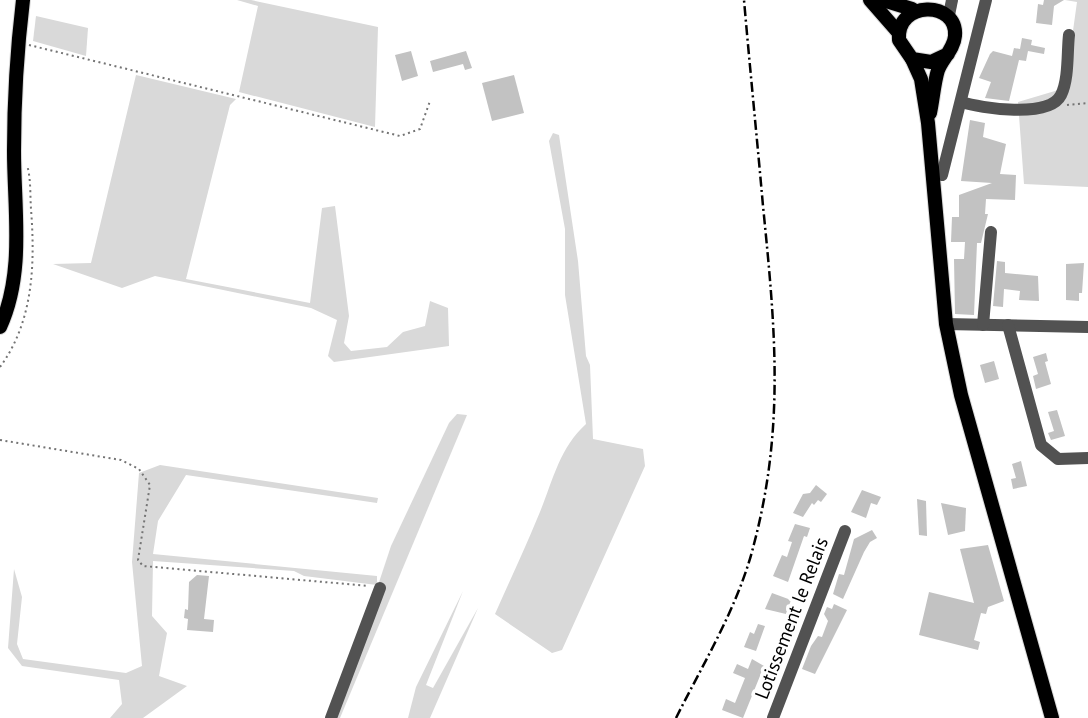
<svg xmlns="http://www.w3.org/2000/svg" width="1088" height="718" viewBox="0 0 1088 718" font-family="'PT Sans',sans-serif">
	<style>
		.green { fill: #d9d9d9 }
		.building { fill: #c2c2c2 }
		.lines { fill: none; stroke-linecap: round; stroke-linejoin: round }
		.major-casing { stroke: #dbdbdb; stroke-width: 16 }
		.path { stroke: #747474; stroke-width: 2; stroke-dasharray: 2 3.5; stroke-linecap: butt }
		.minor { stroke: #525252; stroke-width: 12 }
		.major { stroke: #000; stroke-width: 14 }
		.rail { stroke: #000; stroke-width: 2.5; stroke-dasharray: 10 3.5 2 3.5; stroke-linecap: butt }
		.labels { text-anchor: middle; stroke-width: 7; stroke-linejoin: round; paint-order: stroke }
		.street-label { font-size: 19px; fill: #000; stroke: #fff }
	</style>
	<rect width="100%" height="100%" fill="#fff"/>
	<g class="green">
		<path d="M237,0H251L378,27L375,127L239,92L258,6Z"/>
		<path d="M1065,0H1088V187L1024,184L1018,102L1065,88L1077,2Z"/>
		<path d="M36,16L88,28L86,56L33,41Z"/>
		<path d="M136,75L236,99L230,105L186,279L310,303L322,208L335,206L349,316L344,343L351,351L387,347L403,332L425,326L430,301L448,308L449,346L334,362L328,356L337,320L311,308L155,276L122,288L53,264L91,263Z"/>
		<path d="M553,133L559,135L578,261L586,356L590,365L593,439L643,449L645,466L562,650L552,653L495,614C509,582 524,551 537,519C552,485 558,449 586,424L565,295V229L549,141Z"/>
		<path d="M457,414L467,415L340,718H334L391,546L449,423Z"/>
		<path d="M160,465L378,498L377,503L186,475L158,521L153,554L377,576V585L304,576L294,571L153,561L152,616L167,633L159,676L187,686L143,718H110L122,704L119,680L22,666L8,648L14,569L22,597L17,644L23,659L126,673L142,666L132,562L139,473Z"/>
		<path d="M463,591L426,685L433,688L478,608L430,718H408L416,687Z"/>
	</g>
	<g class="building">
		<path d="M1044,0H1064L1054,6L1052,25L1036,23L1038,4L1043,5Z"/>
		<path d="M1022,38L1032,40L1031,45L1045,48L1044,54L1028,51L1026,61L1019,60L1009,101L985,98L991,82L979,78L990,54L993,51L1012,56L1014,48L1020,49Z"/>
		<path d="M411,51L418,76L402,81L395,55Z"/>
		<path d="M466,51L472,68L465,70L463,64L433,72L430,61Z"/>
		<path d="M514,75L524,113L492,121L482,83Z"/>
		<path d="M970,120L985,123L983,137L1006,144L1000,174L1016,175L1015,200L986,199L985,214H988L981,243H977L974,315L955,314L954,259H964L965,242H951L952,217H959V195L992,183L961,181Z"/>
		<path d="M997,261L1005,262V273L1038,276L1039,301L1019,300L1020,291L1004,289L1003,307L993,306Z"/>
		<path d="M1084,263L1082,293H1079V301L1066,300V264Z"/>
		<path d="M1046,353L1048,361L1045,362L1051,384L1036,389L1033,376L1038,374L1033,357Z"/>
		<path d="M994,361L999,379L985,383L980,365Z"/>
		<path d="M1057,410L1065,436L1051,440L1048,433L1054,431L1048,412Z"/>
		<path d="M1021,461L1027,486L1013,489L1011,479L1016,478L1012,464Z"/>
		<path d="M816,485L827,494L821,502L818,500L814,505L812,503L803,517L793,513L803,494L810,493Z"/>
		<path d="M862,490L881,497L877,505L871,503L866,518L851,512Z"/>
		<path d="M917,499L926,501L927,536L919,535Z"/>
		<path d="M941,503L966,508L965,531L948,535Z"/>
		<path d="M795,524L810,528L807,537L804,536L788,582L773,576L782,555L787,557L792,542L788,541Z"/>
		<path d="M872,530L877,538L870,542L864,552L843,599L833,594L839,574L844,575L854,539Z"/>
		<path d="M988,545L1004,601L988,607L986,614L981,613L974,640L980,642L978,650L919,635L929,592L974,603L960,549Z"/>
		<path d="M197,575L209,576L204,619L214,620L213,632L187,630L188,619L184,618L185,609L188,610L189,582Z"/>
		<path d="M772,593L791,600L786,614L765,609Z"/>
		<path d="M834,604L847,610L815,674L802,669L811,646L818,636L822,637L828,621L824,614L827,607L832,609Z"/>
		<path d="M758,624L765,626L756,651L744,647L750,632L754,634Z"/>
		<path d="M752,659L764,666L743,718L722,710L726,699L735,703L745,678L733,673L737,664L748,669Z"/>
	</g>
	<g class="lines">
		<g class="major-casing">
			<g id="major">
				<path d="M870,0L898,32"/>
				<path d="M883,0L912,9"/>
				<path d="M912,59L921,79L928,123L946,324L961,395L1052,718"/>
				<path d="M930,113C933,99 934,83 938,70C942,59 954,49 955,36C958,0 896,0 899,40L912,59L931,62L948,54"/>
				<path d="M0,327C25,273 14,209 14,151C14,101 17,50 23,0"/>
			</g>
		</g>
		<g class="path">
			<path d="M29,45L400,136L420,129L430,101"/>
			<path d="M1067,105L1088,103"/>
			<path d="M0,367C34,321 35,262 31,209C30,195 31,178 27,165"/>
			<path d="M0,440L121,460L139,469L150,485L138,560L143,566L369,586"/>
		</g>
		<g class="minor">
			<path d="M949,15L952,0"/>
			<path d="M961,102C981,108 1049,119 1061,95C1069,79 1067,52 1069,35"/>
			<path d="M942,175L986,0"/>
			<path d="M946,324L1088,327"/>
			<path d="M983,325L991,232"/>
			<path d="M1008,325L1041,445L1058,459L1088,458"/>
			<path d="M331,718L380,588"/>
			<path d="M773,718L845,531"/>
		</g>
		<use href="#major" class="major"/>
		<path class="rail" d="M676,718C704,662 739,605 754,544C785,426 775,326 763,206C757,138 750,69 744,0"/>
	</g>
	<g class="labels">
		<g class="street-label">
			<text transform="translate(791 618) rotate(-69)" y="7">Lotissement le Relais</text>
		</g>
	</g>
</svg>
